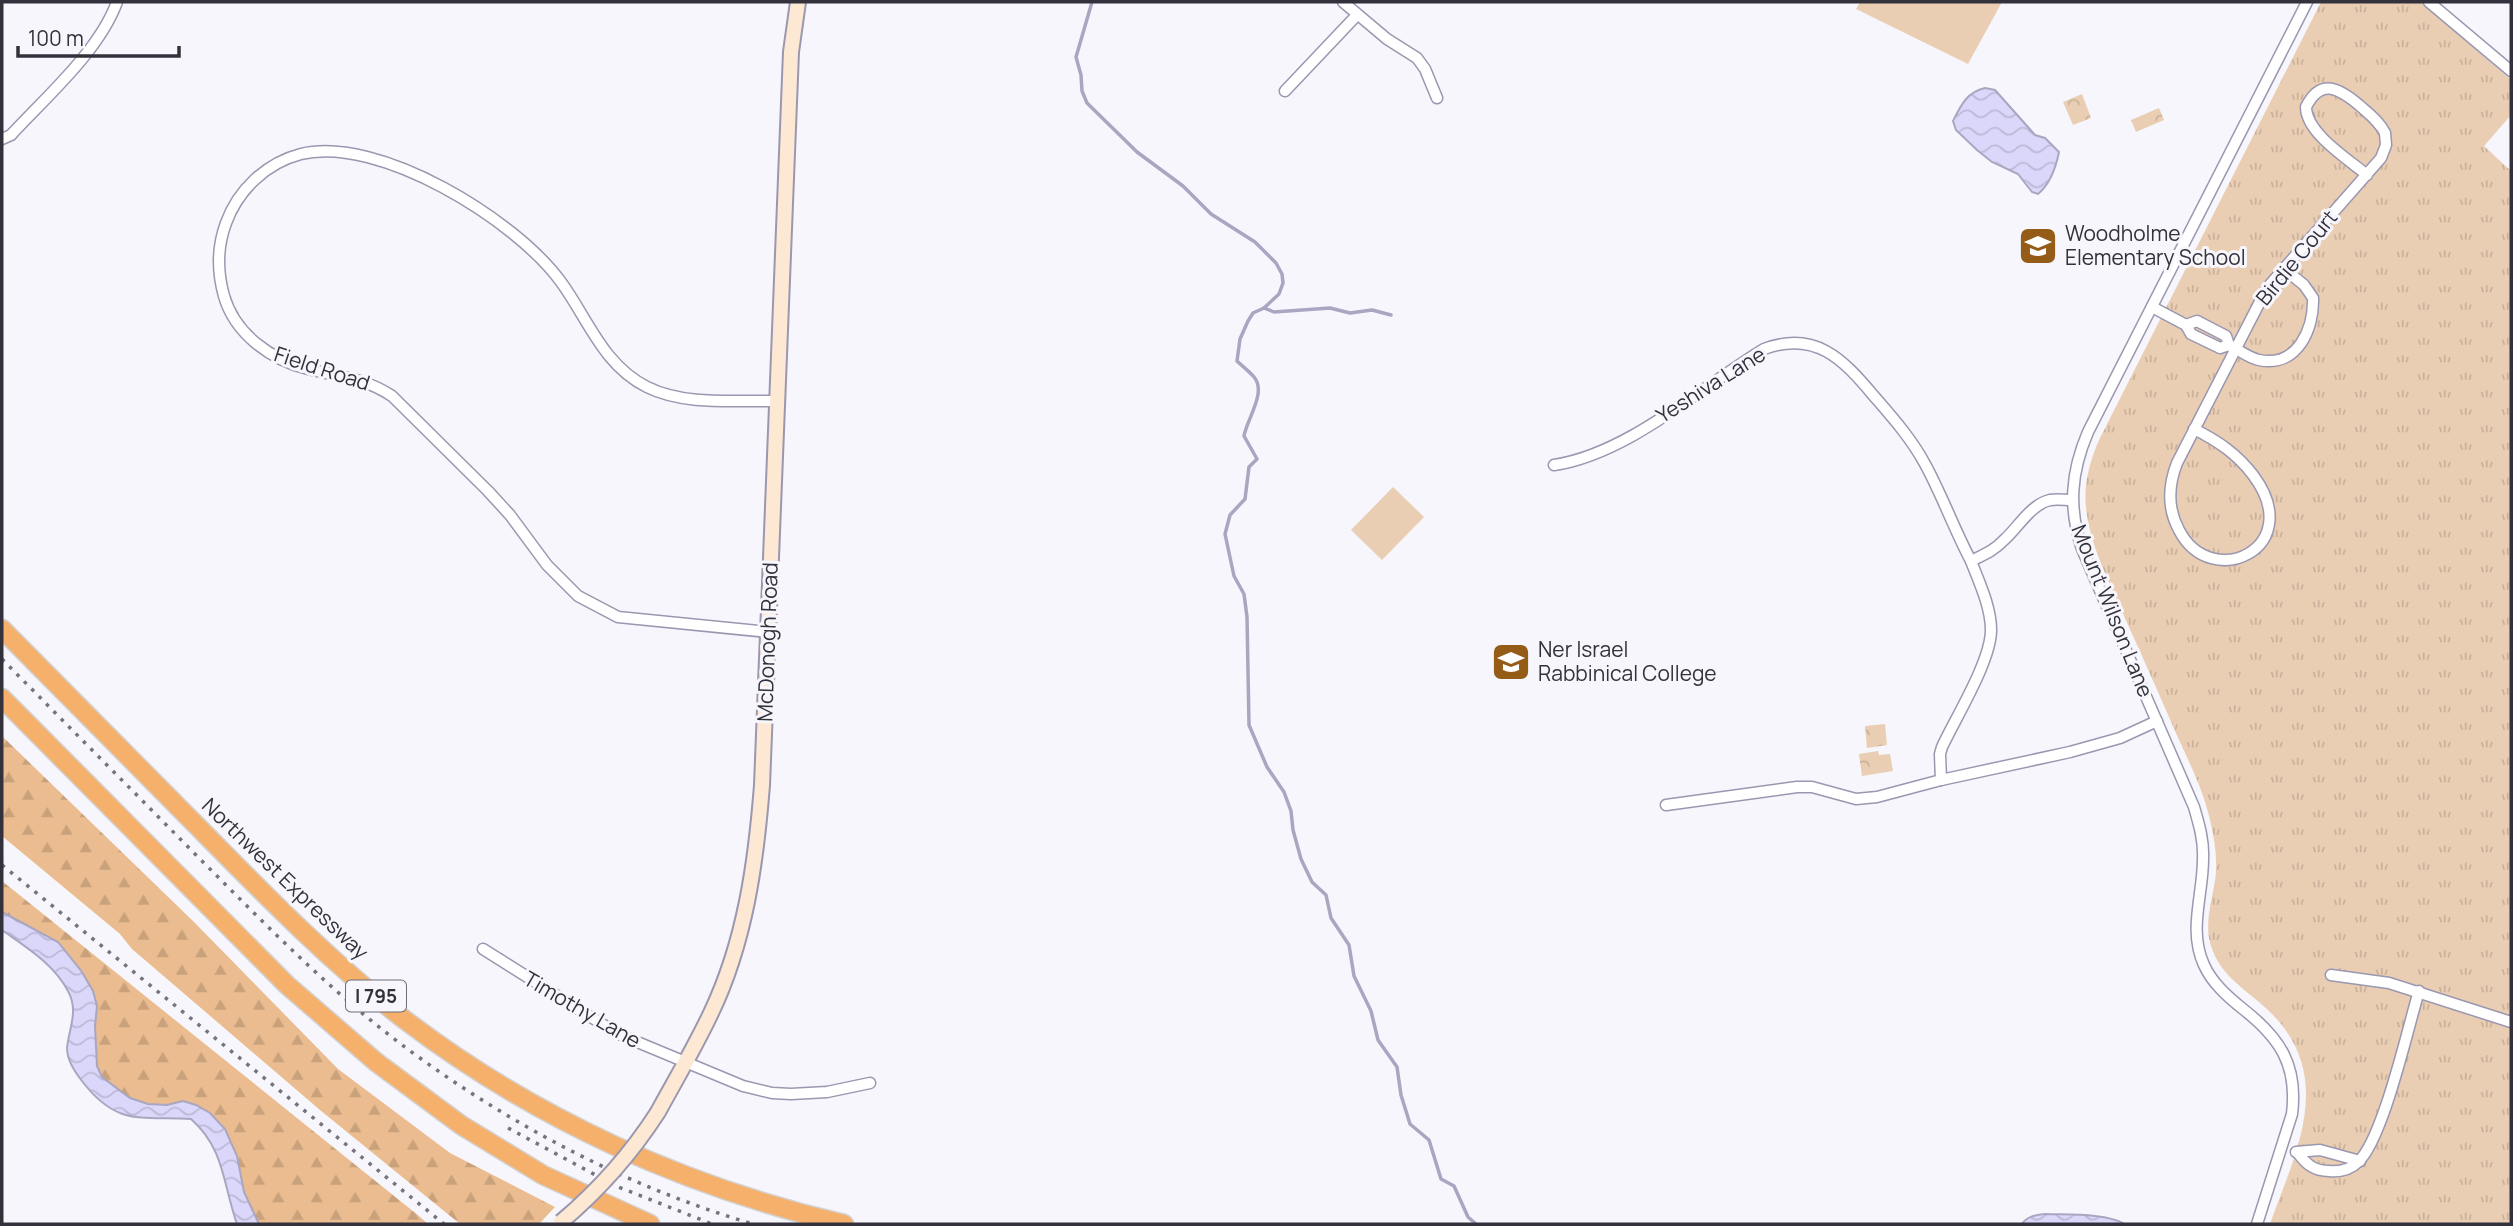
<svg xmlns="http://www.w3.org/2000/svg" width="2513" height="1226" viewBox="0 0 2513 1226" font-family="Manrope,sans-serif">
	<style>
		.grass { fill: url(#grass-tufts) }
		.forest { fill: url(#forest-firs) }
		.park { fill: url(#park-crowns) }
		.garden { fill: #eaceb3 }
		.water { fill: url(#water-waves); stroke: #a9a6c1; stroke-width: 2 }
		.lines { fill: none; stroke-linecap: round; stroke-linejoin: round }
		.stream { stroke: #a9a6c1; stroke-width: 3.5 }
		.street-casing { stroke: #9a97b0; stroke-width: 13 }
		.secondary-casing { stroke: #9a97b0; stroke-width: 18 }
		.highway-casing { stroke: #d2d2d4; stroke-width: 21 }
		.street { stroke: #fff; stroke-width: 10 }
		.secondary { stroke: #fce8d3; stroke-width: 14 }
		.highway { stroke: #f5b16c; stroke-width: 18 }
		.rail { stroke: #75747c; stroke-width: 3.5; stroke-dasharray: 3.5 7; stroke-linecap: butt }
		.secondary-bridge-casing { stroke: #9a97b0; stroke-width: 18; stroke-linecap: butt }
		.secondary-bridge { stroke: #fce8d3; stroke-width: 14 }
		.labels { text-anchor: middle; stroke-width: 6; stroke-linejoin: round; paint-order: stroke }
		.shield { fill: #f7f6fc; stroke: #6e6d76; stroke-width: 2 }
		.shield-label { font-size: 19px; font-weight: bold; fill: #33323c }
		.poi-label { font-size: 21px; fill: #33323c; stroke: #f7f6fc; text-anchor: start }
		.street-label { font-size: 21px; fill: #33323c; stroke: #f7f6fc }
	</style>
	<defs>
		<pattern id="grass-tufts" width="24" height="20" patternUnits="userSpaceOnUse" patternTransform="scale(1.75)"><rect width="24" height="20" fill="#eaceb3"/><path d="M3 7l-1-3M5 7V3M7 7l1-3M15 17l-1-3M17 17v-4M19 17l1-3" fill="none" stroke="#c9b19b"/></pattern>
		<pattern id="forest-firs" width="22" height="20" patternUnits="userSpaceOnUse" patternTransform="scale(1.75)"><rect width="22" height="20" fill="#eabc8f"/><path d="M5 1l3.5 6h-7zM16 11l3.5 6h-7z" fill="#c9a27c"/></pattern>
		<pattern id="park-crowns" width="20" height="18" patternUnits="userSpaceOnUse" patternTransform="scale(1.75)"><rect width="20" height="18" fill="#eaceb3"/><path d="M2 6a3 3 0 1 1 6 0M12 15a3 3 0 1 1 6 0" fill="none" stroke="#c9b19b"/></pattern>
		<pattern id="water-waves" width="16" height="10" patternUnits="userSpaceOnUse" patternTransform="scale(1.75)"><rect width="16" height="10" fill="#dbd7fa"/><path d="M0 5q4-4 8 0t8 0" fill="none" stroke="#bcb9d7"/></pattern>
	</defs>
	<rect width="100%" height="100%" fill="#f7f6fc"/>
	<path class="grass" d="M2321,2H2421L2511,80V115L2484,146L2511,171V1224H2270C2296,1151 2336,1077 2270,1012C2248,990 2221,978 2211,946C2203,922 2214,896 2216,872C2217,854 2214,837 2210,820C2203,789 2188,760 2175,731C2157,689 2138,647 2119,605C2107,577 2091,545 2087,515C2082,488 2089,462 2100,438Z"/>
	<g class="forest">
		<path d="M2,736L194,922L338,1069L450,1153L555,1207L539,1224H460L320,1110L132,949L120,934L2,836Z"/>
		<path d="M2,881L419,1216L428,1224H259L244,1192L237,1156L225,1129L183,1101L167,1105L148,1104L130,1098L102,1077L97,1066L95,1026L97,1006L93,991L82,972L58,942L2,912Z"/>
	</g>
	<g class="park">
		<path d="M2082,94L2091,118L2073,125L2063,102Z"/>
		<path d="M2159,108L2164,120L2136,132L2131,120Z"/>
		<path d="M1885,724L1887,745L1867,748L1865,726Z"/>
		<path d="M1878,751L1879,755L1890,754L1893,771L1862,776L1859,754Z"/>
	</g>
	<g class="garden">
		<path d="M1860,2H2002L1968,64L1856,9Z"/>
		<path d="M1393,487L1424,517L1382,560L1351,530Z"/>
	</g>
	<g class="water">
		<path d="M1985,88L1995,90L2035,135L2045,138L2059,152C2056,167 2050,184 2038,194L2032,192L2018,174L1992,162L1977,150L1956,130L1953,121C1961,105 1967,92 1985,88Z"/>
		<path d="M2,912L58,942L82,972L93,991L97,1006L95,1026L97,1066L102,1077L130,1098L148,1104L167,1105L183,1101L196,1105L210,1113L225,1129L237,1156L244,1192L259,1224H237C223,1185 225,1149 191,1119C141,1116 117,1127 82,1081C74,1071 67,1060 67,1048C69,1028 79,1011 68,991C54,964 26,947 2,930Z"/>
		<path d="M2045,1214C2067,1215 2106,1213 2125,1224H2022C2027,1216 2036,1215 2045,1214Z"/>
	</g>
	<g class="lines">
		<g class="stream">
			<path d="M1092,2L1076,57L1081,75L1082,91L1087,103L1137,152L1183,186L1211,214L1255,242L1276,263L1282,274L1283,283L1279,294L1264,308L1253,313L1248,321L1240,339L1237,361C1242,366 1249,371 1254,377C1267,392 1247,419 1244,436L1257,459L1249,467L1245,499L1230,515L1225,534L1234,576L1244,594L1247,617L1249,725L1267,767L1284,792L1291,811L1293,830L1301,859L1312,882L1326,895L1331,918L1349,945L1354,976L1371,1011L1378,1040L1397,1067L1401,1095L1410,1124L1429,1140L1441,1179L1454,1186L1468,1217L1476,1224"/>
			<path d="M1264,308L1274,312L1330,308L1350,313L1372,310L1391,315"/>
		</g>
		<g class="street-casing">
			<g id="street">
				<path d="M1343,2L1387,39L1417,58L1425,69L1437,98"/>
				<path d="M2429,2L2511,71"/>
				<path d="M1285,91L1357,15"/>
				<path d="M2,139L11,135C47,96 99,51 117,2"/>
				<path d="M2152,307L2186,325L2191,334L2220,348L2229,345"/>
				<path d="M2186,325L2197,321L2226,336L2229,345C2239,350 2249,358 2259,360C2298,368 2314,328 2313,298L2304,285L2283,268"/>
				<path d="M2194,429C2218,441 2237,454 2253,475C2308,548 2211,593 2179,530C2167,508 2168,486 2177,463L2267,288L2381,158L2386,145L2385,133C2379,121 2369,114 2359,105C2340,89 2321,77 2306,107C2306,133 2348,159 2367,175"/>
				<path d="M1554,465C1628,454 1701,387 1764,349C1815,330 1843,359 1873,395C1892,417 1911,438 1925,464C1942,495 1954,529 1971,561"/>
				<path d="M768,632L618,617L578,596L547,565L510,515L488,491L392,396C363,377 340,377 308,369C271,360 235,334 224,296C217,271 217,247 226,223C238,190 266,163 301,154C379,135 516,220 561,282C588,319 603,365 647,387C685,406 735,400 777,401"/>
				<path d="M1941,780L1940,754L1942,747C1956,717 1991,661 1991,630C1991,607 1979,582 1971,561C1983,555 1995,550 2004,540C2017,529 2031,504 2050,500C2056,499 2065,500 2072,500"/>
				<path d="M1666,805L1797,787H1812L1856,799L1877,797L1941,780L2070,752L2120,738L2157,721"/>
				<path d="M483,949L618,1034L743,1086L772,1093L791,1094L827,1092L870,1083"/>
				<path d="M2331,975L2389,983L2511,1022"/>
				<path d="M2296,1152L2320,1150L2360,1161"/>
				<path d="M2298,1153C2306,1164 2314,1171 2329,1171C2340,1172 2350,1170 2358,1162C2383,1140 2408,1027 2419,991"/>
				<path d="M2257,1224L2292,1114C2298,1065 2280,1038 2243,1009C2228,997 2212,983 2204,965C2188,930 2203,896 2203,859C2204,841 2199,824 2194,807L2082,549C2068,507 2071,472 2088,432L2307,2"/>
			</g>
		</g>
		<g class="secondary-casing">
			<path id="secondary" d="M658,1112C676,1079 695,1047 711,1013C745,942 756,863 762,785L791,52L798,2"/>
		</g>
		<g class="highway-casing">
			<g id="highway">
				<path d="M2,629C70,698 138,767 207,836C270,900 334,965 405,1020C535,1119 685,1187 844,1224"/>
				<path d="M2,698L287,985L376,1062L461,1125L543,1175L650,1224"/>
			</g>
		</g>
		<use href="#street" class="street"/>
		<use href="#secondary" class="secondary"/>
		<use href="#highway" class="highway"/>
		<g class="rail">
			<path d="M2,659C66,724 131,789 195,854C259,918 322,983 393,1038C500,1120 624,1186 753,1224"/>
			<path d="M2,865L444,1224"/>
			<path d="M508,1128L616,1186L712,1224"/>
		</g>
		<g class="secondary-bridge-casing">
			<path id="secondary-bridge" d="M561,1222C599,1190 631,1154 658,1112"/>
		</g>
		<use href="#secondary-bridge" class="secondary-bridge"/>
	</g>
	<defs>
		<g id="school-square" transform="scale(2.0125)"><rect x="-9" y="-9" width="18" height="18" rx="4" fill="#955c18" stroke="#f7f6fc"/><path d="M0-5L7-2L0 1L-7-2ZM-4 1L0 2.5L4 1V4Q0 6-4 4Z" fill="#fff"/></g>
		<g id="university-square" transform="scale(2.0125)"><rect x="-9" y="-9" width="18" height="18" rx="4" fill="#955c18" stroke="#f7f6fc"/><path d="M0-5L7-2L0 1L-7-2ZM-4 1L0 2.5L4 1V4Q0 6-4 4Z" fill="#fff"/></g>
	</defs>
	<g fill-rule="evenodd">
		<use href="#school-square" x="2038" y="246"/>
		<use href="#university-square" x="1511" y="662"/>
	</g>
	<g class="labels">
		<rect class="shield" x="346" y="980.5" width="60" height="31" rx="5"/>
		<g class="shield-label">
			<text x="376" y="1003">I 795</text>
		</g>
		<g class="poi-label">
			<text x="2065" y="241">Woodholme<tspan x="2065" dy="24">Elementary School</tspan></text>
			<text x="1538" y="657">Ner Israel<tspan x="1538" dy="24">Rabbinical College</tspan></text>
		</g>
		<g class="street-label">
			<text transform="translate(2297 258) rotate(-51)" y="7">Birdie Court</text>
			<text transform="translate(322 369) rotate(18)" y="7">Field Road</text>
			<text transform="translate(1711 385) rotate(-32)" y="7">Yeshiva Lane</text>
			<text transform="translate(2112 611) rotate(68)" y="7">Mount Wilson Lane</text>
			<text transform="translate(768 642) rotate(-88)" y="7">McDonogh Road</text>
			<text transform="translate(285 879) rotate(44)" y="7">Northwest Expressway</text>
			<text transform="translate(582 1010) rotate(30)" y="7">Timothy Lane</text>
		</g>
	</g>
	<rect width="2513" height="1226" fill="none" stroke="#33323c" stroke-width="7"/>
	<path d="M18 46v10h161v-10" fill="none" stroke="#33323c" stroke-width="3.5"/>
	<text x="28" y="46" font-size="21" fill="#33323c" stroke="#f7f6fc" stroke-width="5" paint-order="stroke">100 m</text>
</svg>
